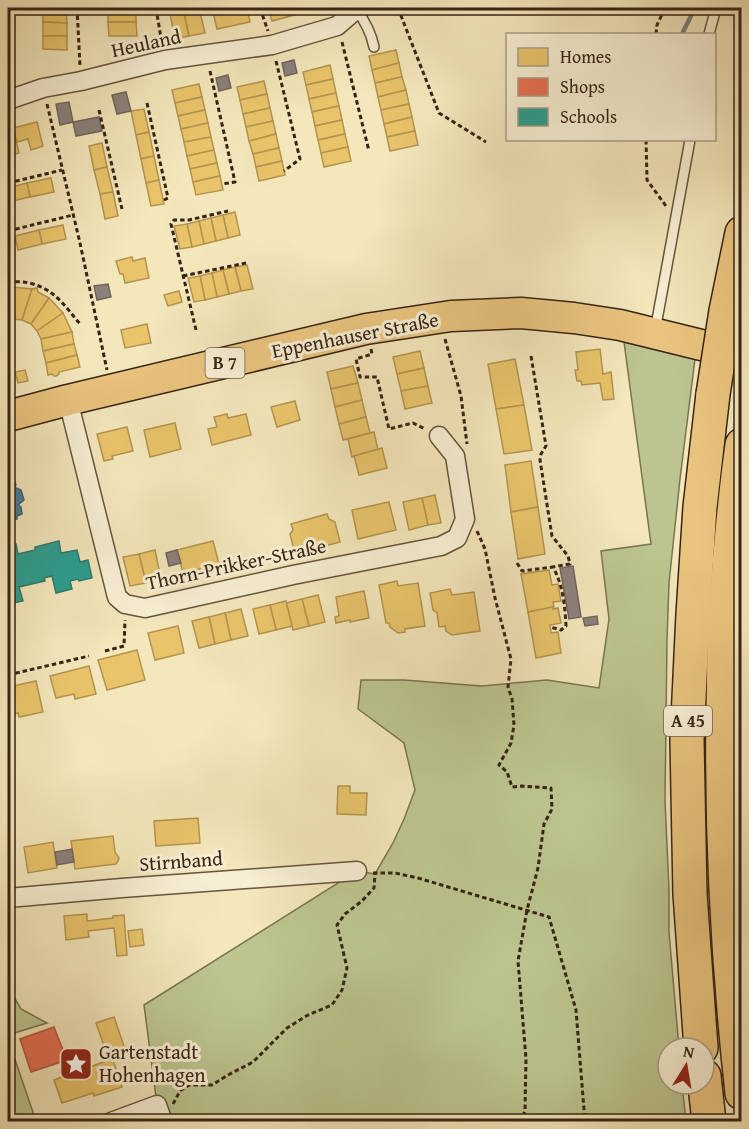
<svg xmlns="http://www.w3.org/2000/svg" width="749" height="1129" viewBox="0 0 749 1129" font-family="'Gentium Book Plus',serif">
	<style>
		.green { fill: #bcc58f; stroke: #7a7452; stroke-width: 1.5 }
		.homes { fill: #e9c46a; stroke: #b49450; stroke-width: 1.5 }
		.shops { fill: #e76f51; stroke: #b2583f; stroke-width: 1.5 }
		.schools { fill: #2a9d8f; stroke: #2e786a; stroke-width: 1.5 }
		.public { fill: #457b9d; stroke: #416174; stroke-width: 1.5 }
		.industry { fill: #8a817c; stroke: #71655d; stroke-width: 1.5 }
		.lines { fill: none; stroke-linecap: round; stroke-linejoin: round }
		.stream { stroke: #748175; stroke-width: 4.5 }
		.lane-casing { stroke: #66543e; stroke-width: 12 }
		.street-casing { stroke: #66543e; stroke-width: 21 }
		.primary-casing { stroke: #372315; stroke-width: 33 }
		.highway-casing { stroke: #372315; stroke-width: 36 }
		.path { stroke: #372315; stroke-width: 3; stroke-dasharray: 4.5 3; stroke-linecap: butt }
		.lane { stroke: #f7efd3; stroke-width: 9 }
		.street { stroke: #f7efd3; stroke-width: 18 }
		.primary { stroke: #eac47e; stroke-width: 30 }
		.highway { stroke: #eac47e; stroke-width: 33 }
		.highway-bridge-casing { stroke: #372315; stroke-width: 36; stroke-linecap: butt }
		.highway-bridge { stroke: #eac47e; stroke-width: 33 }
		.labels { text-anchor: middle; stroke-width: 6; stroke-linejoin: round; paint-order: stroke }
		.shield { fill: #f7efd3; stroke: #71604e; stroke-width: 1.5 }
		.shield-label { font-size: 18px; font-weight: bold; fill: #372315 }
		.street-label { font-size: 20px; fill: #372315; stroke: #f7efd3 }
		.poi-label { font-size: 20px; fill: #372315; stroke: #f7efd3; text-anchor: start }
	</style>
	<rect width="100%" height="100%" fill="#f3e7bb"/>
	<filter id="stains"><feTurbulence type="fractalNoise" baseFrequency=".00333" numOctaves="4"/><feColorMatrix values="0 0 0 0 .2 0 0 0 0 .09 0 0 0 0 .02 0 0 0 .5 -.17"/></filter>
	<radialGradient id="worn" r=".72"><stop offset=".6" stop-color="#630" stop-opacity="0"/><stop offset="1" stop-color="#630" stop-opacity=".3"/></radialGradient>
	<g class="green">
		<path d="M624,342L655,348L695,359L680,479L669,583L667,640L665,801L669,890V932L679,1048H668V1084H682L686,1121H166L156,1097L144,1005L357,871L375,874L393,843L404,819L415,790L404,743L358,709L361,680H404L482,686L547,680L599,688L609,619L601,551L651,544Z"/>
		<path d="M8,991L14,997L21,1009L47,1023L8,1035Z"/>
		<path d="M8,1039L36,1121H37H8Z"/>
	</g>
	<g class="homes">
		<path d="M136,8V22H108V9Z"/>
		<path d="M176,8H183L189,36L175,39L169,9Z"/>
		<path d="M183,8H199L205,33L189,36Z"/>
		<path d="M212,8H247L250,22L217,29Z"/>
		<path d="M268,8H285L287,17L272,21Z"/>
		<path d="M285,8H301L302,13L287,17Z"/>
		<path d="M43,9H66L67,23L43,22Z"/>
		<path d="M43,22L67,23V36H43Z"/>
		<path d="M108,22H136L137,36H109Z"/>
		<path d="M43,36H67V50L43,49Z"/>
		<path d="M396,50L399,63L372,70L369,56Z"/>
		<path d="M399,63L402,77L375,83L372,70Z"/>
		<path d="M330,65L333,79L306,85L303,72Z"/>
		<path d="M402,77L406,90L378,97L375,83Z"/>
		<path d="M333,79L336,93L309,99L306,85Z"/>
		<path d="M264,81L267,94L240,100L237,87Z"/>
		<path d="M199,84L202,97L175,103L172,90Z"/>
		<path d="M406,90L409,104L381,110L378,97Z"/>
		<path d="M336,93L339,106L312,112L309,99Z"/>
		<path d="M267,94L270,108L243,114L240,100Z"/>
		<path d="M202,97L205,110L178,116L175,103Z"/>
		<path d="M409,104L412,117L384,124L381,110Z"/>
		<path d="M339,106L342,120L315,126L312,112Z"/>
		<path d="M270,108L273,121L246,127L243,114Z"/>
		<path d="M144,109L149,132L136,135L131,111Z"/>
		<path d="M205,110L208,123L181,129L178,116Z"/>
		<path d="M412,117L415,131L387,137L384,124Z"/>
		<path d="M342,120L345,134L318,140L315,126Z"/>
		<path d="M273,121L276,134L249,141L246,127Z"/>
		<path d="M37,122L43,146L31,150L28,139L17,142L13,128Z"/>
		<path d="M208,123L211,137L184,142L181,129Z"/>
		<path d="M13,128L19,153L8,156V129Z"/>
		<path d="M415,131L418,145L390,151L387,137Z"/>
		<path d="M149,132L154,156L141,159L136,135Z"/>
		<path d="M276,134L279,148L253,154L249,141Z"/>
		<path d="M345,134L348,147L321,153L318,140Z"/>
		<path d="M211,137L214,150L187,156L184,142Z"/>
		<path d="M102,143L107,167L94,170L89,146Z"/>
		<path d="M348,147L351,161L324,167L321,153Z"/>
		<path d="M279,148L282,161L256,167L253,154Z"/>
		<path d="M214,150L217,163L190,169L187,156Z"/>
		<path d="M154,156L159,180L146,183L141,159Z"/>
		<path d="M282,161L285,175L259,181L256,167Z"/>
		<path d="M217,163L220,176L193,182L190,169Z"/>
		<path d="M107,167L113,192L100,194L94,170Z"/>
		<path d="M220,176L223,190L196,195L193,182Z"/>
		<path d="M51,178L54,192L30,197L27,183Z"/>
		<path d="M159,180L164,204L151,206L146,183Z"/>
		<path d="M27,183L30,197L8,202V188Z"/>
		<path d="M113,192L118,216L105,219L100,194Z"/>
		<path d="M235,212L240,235L228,238L223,215Z"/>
		<path d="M223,215L228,238L216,241L211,218Z"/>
		<path d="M211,218L216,241L204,244L199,221Z"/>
		<path d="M199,221L204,244L192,247L187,224Z"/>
		<path d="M187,224L192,247L180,249L174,226Z"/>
		<path d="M63,225L66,239L42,244L39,230Z"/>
		<path d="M39,230L42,244L18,250L15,236Z"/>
		<path d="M132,257L133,261L145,258L149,278L125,283L123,274H120L116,261Z"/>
		<path d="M247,265L253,289L241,291L235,267Z"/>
		<path d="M235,267L241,291L229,294L223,270Z"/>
		<path d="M223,270L229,294L217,297L212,273Z"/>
		<path d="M212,273L217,297L205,300L200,276Z"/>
		<path d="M200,276L205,300L194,302L188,278Z"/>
		<path d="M11,287L13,319L8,320V288Z"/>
		<path d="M11,287L32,289L22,320L13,319Z"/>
		<path d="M37,288L38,292L49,298L31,324L22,320L32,289Z"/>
		<path d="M179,291L182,302L168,306L164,295Z"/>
		<path d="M49,298L63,313L37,331L31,324Z"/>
		<path d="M63,313L72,332L41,339L37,331Z"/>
		<path d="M147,324L151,343L125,348L121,330Z"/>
		<path d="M72,332L74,344L43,351L41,339Z"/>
		<path d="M74,344L77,355L46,363L43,351Z"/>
		<path d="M600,349L603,374L611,372L614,399L603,400L600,383L582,385L581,381H577L575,370H578L576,352Z"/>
		<path d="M420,351L424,368L397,374L393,357Z"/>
		<path d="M77,355L80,367L59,372V374L56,376H54L52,374L48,375L46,363Z"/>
		<path d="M515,359L524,405L496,409L488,364Z"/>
		<path d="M353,366L358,383L331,389L327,372Z"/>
		<path d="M424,368L428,386L401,391L397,374Z"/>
		<path d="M25,370L28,381L18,383L15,372Z"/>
		<path d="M358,383L362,400L335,407L331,389Z"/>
		<path d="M428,386L432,403L405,409L401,391Z"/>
		<path d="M362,400L366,417L339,424L335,407Z"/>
		<path d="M295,401L300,420L277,427L271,407Z"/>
		<path d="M524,405L532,450L504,454L496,409Z"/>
		<path d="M227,414L228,418L246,414L251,435L212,445L208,429L217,427L214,417Z"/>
		<path d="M366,417L370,433L343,440L339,424Z"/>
		<path d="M175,423L181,449L150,457L144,430Z"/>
		<path d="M127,427L133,451L112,456L113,459L104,461L97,434Z"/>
		<path d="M374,432L378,450L352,457L348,439Z"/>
		<path d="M382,448L387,468L359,475L354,456Z"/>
		<path d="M531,461L538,507L511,512L505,465Z"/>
		<path d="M435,495L441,523L428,525L422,498Z"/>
		<path d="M422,498L428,525L409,530L403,502Z"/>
		<path d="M389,502L396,530L358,539L352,510Z"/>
		<path d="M538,507L545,554L518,559L511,512Z"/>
		<path d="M327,514L329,519L335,522L340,542L295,554L290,534L293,530L291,524Z"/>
		<path d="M213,541L219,564L183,573L177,550Z"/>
		<path d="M155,550L161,579L146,583L139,554Z"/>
		<path d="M139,554L146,583L130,586L123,557Z"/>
		<path d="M549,570L552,585L558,584L561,601L553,602L554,607L528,612L521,574Z"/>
		<path d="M397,581L398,586L418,583L425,626L405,629V632L398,633L390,627L389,623H386L379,585Z"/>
		<path d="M450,589L452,595L474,592L480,631L452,635L446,631L445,626L439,627L437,613L433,610L430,593Z"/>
		<path d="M364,591L369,618L350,622V620L336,623L335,617L339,616L336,597Z"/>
		<path d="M318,595L325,622L309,626L302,599Z"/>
		<path d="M302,599L309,626L293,630L286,603Z"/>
		<path d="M286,601L292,626L276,630L270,605Z"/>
		<path d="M270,605L276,630L259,634L253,609Z"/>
		<path d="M553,607V609L558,608L561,623L550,625L551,633L558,632L561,653L536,658L528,612Z"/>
		<path d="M241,609L248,636L231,640L225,613Z"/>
		<path d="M225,613L231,640L215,644L209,617Z"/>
		<path d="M209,617L215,644L199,648L192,621Z"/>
		<path d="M178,626L184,653L155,660L148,633Z"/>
		<path d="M137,650L145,680L107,690L98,660Z"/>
		<path d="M89,666L96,694L75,699L74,694L56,698L50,676Z"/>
		<path d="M36,681L43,712L19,717L18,713L8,715V687Z"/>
		<path d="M338,786H350V793H367L366,815L337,814Z"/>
		<path d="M198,818L200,843L156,846L154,821Z"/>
		<path d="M113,836L115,852L119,858L118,861L116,864L75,869L71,841Z"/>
		<path d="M53,842L57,868L28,873L24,847Z"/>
		<path d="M87,914V921L113,918V916L124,915L127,955L117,956L114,928L88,931L89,937L66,940L64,916Z"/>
		<path d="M142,929L144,945L130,947L128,931Z"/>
		<path d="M114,1017L127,1055L113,1060L122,1087L94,1096L93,1093L62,1103L54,1080L109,1060L96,1023Z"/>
	</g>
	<path class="shops" d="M54,1027L67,1060L31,1072L20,1039Z"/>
	<path class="schools" d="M59,541L61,553L77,550L80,562L88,560L92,578L79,581L78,579L70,581L72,589L56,593L52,576L44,578L45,581L19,587L23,601L8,604V546L16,544L18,554L35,550V547Z"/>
	<path class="public" d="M8,477V480L14,479L16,485L14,487L21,490L24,500L18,505L21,507L22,514L17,516V519L8,522Z"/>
	<g class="industry">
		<path d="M294,60L297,73L285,76L282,63Z"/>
		<path d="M228,75L231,88L219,91L216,78Z"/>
		<path d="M126,92L131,111L117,114L112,95Z"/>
		<path d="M69,102L73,122L60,125L56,104Z"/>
		<path d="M99,117L102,131L76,136L73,122Z"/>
		<path d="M108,284L111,297L97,300L94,286Z"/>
		<path d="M177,550L181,563L169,566L166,553Z"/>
		<path d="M573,566L581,617L569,619L560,568Z"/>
		<path d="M597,616L598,624L585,626L583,618Z"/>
		<path d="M72,849L74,862L57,865L55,852Z"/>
	</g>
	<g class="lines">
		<path class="stream" d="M683,32L695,8"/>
		<g class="lane-casing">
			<g id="lane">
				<path d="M356,9C365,21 371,32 374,47"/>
				<path d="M709,34L716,8"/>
				<path d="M655,331L690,140"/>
			</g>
		</g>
		<g class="street-casing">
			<g id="street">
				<path d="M8,100L43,88L81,81L165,60L272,45L337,26L358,8"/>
				<path d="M68,400L117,597L125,604L145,608L293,575L441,546L457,538L465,519L455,456L439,436"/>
				<path d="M8,898L122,888L357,871"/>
				<path d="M111,1122L157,1105L163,1122"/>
			</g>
		</g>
		<g class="primary-casing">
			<path id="primary" d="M8,416L68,400L366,329L451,316L521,313L574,318L620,325L742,355"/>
		</g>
		<g class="highway-casing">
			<g id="highway">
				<path d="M726,311L742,233"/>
				<path d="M742,445C734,502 729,560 725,617C723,647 724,677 723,708C721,836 728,965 742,1093"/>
				<path d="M701,1048L690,894L687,740L693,614L700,507L713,394"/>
				<path d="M704,1076L709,1122"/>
			</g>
		</g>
		<g class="path">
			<path d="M77,8L80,66"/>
			<path d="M156,8L162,44"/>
			<path d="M260,8L268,31"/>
			<path d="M398,8L439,113L486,142"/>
			<path d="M656,34L657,25L665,8"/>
			<path d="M342,42L369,151"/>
			<path d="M276,61L300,159L284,171"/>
			<path d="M210,71L235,182L222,184"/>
			<path d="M147,103L168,198L164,200"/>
			<path d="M47,104L80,243L107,370"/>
			<path d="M99,110L122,209"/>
			<path d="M646,140L647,180L666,206"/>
			<path d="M8,183L62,170"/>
			<path d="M8,231L73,215"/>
			<path d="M183,276L246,263"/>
			<path d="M8,283C23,279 42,285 54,295C64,303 72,315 81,325"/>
			<path d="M196,330L171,224L174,220H189L228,211"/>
			<path d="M445,339L461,396L467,444"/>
			<path d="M371,349L372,354L356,359L360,377H377L389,429L413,423L425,429"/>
			<path d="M531,356L546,446L541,454L540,460L552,536L568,556L570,564L553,567"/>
			<path d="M477,531L485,549L495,598L511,659L508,687L512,699L514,725L511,743L499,765L507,772L512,787L522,786L551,788L552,809L544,824L538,868L527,910L518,961L526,1059L525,1111L520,1122"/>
			<path d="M517,563L522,571L553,567C563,585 565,606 566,626L561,630L550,627"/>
			<path d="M105,651L124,646L125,620"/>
			<path d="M8,675L89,656"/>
			<path d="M373,873H395L418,878L549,917L576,1010L585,1122"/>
			<path d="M173,1104L180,1091L189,1085H212L228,1075L253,1062L287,1028L308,1015L332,1005L342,990L347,968L337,925L345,914L362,901L374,888L375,874"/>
		</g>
		<use href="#lane" class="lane"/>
		<use href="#street" class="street"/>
		<use href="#primary" class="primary"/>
		<use href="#highway" class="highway"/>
		<g class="highway-bridge-casing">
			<path id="highway-bridge" d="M713,394L726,311"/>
		</g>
		<use href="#highway-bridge" class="highway-bridge"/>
	</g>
	<defs>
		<g id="sight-square" transform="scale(1.725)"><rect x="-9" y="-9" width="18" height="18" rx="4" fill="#8f2418" stroke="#f7efd3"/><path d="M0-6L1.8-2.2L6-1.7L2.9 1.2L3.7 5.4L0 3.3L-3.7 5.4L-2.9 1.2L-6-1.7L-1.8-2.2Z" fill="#fff"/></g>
	</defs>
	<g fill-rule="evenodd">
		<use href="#sight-square" x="76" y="1064"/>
	</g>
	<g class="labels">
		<g class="shield">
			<rect x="205.5" y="348" width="39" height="30" rx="4.5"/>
			<rect x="664" y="706" width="48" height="30" rx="4.5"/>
		</g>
		<g class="shield-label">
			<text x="225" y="369">B 7</text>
			<text x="688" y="727">A 45</text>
		</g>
		<g class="street-label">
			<text transform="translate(146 43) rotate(-12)" y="7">Heuland</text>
			<text transform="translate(355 335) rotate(-11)" y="7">Eppenhauser Straße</text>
			<text transform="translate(236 564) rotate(-12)" y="7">Thorn-Prikker-Straße</text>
			<text transform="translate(181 861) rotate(-4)" y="7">Stirnband</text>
		</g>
		<g class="poi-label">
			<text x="99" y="1059">Gartenstadt<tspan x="99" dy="23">Hohenhagen</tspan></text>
		</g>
	</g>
	<rect width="749" height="1129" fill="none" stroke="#f3e7bb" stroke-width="30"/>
	<rect x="9" y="9" width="731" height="1111" fill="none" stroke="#372315" stroke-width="3"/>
	<rect x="15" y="15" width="719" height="1099" fill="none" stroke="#372315" stroke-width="1.5"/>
	<rect x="506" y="33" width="210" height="108" fill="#f7efd3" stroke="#aa9d87" stroke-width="1.5"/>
	<rect x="518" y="48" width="30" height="18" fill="#e9c46a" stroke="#aa9d87" stroke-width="1.5"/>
	<text x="560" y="63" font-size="18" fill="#372315">Homes</text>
	<rect x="518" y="78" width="30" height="18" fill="#e76f51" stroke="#aa9d87" stroke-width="1.5"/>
	<text x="560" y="93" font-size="18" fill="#372315">Shops</text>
	<rect x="518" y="108" width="30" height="18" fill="#2a9d8f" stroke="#aa9d87" stroke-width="1.5"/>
	<text x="560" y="123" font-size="18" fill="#372315">Schools</text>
	<g transform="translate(686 1066) rotate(11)"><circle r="28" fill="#f7efd3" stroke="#aa9d87" stroke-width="1.5"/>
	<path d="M0-4.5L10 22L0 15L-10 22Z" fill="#8f2418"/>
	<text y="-9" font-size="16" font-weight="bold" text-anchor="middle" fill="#372315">N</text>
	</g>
	<rect width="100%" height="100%" filter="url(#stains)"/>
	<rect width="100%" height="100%" fill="url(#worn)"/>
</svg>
